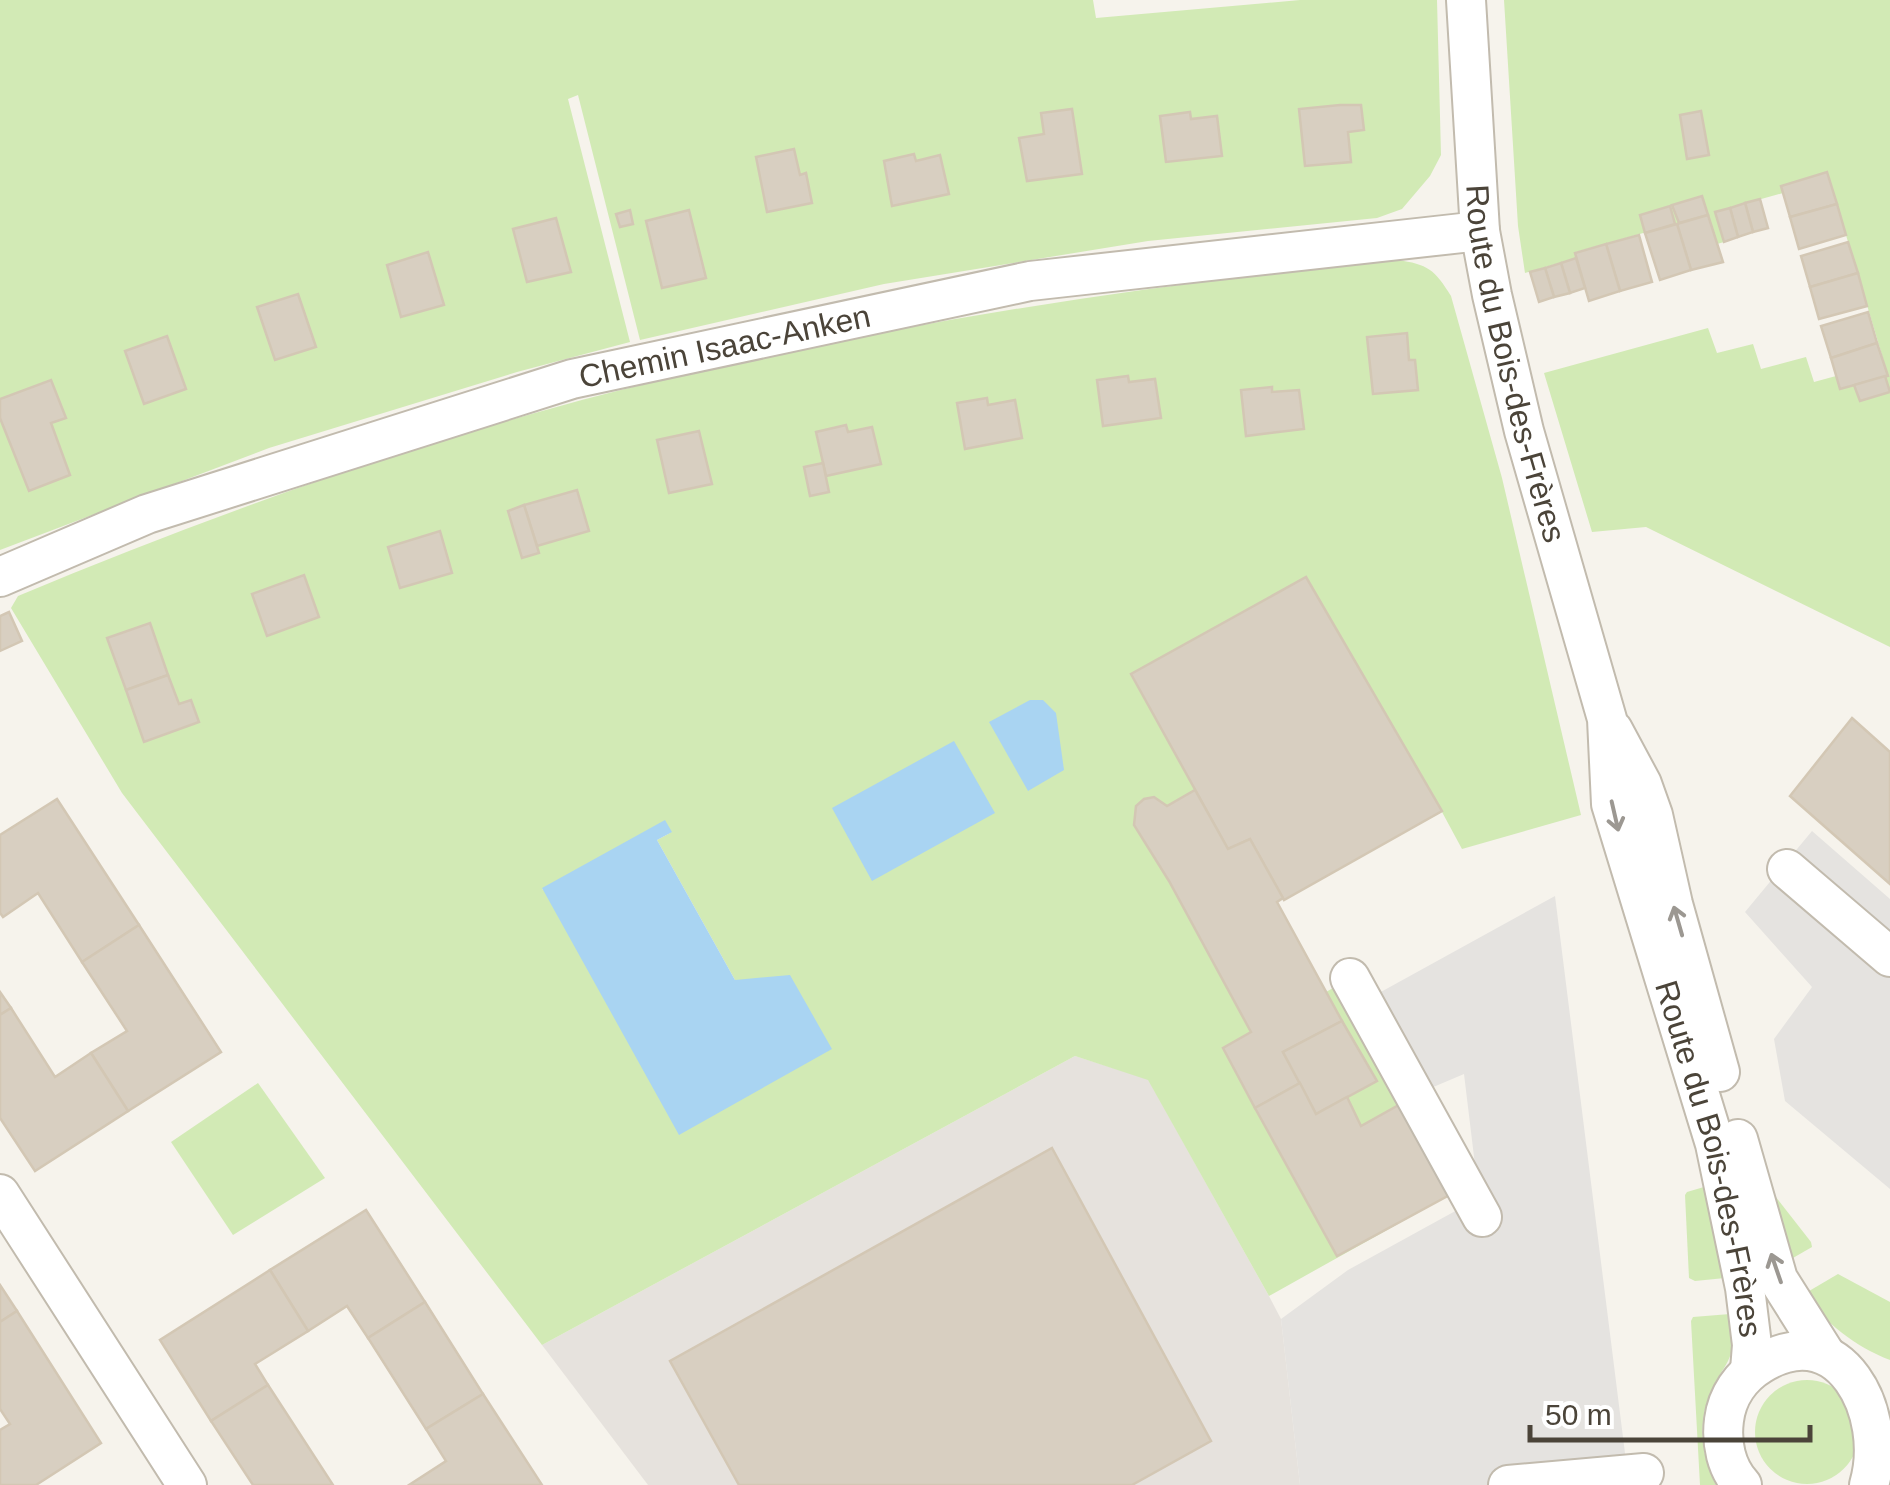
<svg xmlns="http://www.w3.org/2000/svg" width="1890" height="1485" viewBox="0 0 1890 1485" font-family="Arial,sans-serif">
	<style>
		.industrial { fill: #e6e2dd }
		.green { fill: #d2eab5; fill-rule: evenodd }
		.parking { fill: #e5e3e0 }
		.water { fill: #a9d4f2 }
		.building { fill: #d8cfc1; stroke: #d3c7b4; stroke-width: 2.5 }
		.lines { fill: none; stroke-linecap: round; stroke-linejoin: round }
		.minor-casing { stroke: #c2bbae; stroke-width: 42 }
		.minor { stroke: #fff; stroke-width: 38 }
		.oneway { stroke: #9c9892 }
		.labels { text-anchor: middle; stroke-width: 10; stroke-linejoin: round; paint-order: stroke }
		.street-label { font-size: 32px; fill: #4b4439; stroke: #fff }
	</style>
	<rect width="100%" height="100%" fill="#f6f3ec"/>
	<path class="industrial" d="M1075,1056L1148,1079L1269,1296L1281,1319L1300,1485H648L542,1345Z"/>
	<g class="green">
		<path d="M0,0H1093L1096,18L1300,0H1437L1441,155L1430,176L1402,209L1377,218L1148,241L884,284L640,340L578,95L568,99L630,342L517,372L269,448L0,550Z"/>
		<path d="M1504,0H1890V647L1646,527L1592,532L1544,373L1708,328L1717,353L1753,344L1761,369L1806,357L1814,382L1836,376L1841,389L1888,375L1827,172L1781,186L1783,193L1715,212L1724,242L1717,244L1707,215L1576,252V258L1525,273L1518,226Z"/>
		<path d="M1397,260C1428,264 1435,270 1451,296L1502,478L1581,815L1462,849L1442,812L1277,902L1326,992L1340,984L1455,1192L1269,1296L1148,1080L1075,1056L542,1345L122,793L11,608L18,596C210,516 407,445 609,393C868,327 1131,286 1397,260ZM672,832L657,840L735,980L542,889Z"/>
		<path d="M258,1083L325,1178L233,1235L171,1142Z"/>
		<path d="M1714,1184L1725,1278L1695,1281L1689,1278L1685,1195L1687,1192Z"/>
		<path d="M1772,1192L1811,1242L1812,1247L1786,1262Z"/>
		<path d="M1838,1274L1890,1302V1360C1855,1347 1826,1323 1804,1294Z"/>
		<path d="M1730,1314C1731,1327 1733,1341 1731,1353C1728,1364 1721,1372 1716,1381C1697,1415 1699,1451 1716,1485H1700L1691,1321L1693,1317Z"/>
		<circle cx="1807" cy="1432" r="52"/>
	</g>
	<g class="parking">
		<path d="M1812,831L1890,899V1189L1785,1101L1774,1039L1812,987L1745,912Z"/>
		<path d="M1555,896L1629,1485H1300L1281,1319L1348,1270L1479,1198L1464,1074L1431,1088L1379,993Z"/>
	</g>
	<g class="water">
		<path d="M1030,700H1043L1056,713L1064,770L1028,791L989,722Z"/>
		<path d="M954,741L995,813L872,881L832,808Z"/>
		<path d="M665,820L672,832L657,840L735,980L790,975L832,1049L679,1135L542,888Z"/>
	</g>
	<g class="building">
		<path d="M1340,105H1361L1364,130L1348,132L1351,162L1305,166L1299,109Z"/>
		<path d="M1072,109L1082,174L1027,181L1019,138L1044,134L1041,113Z"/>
		<path d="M1701,111L1709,155L1687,159L1680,115Z"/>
		<path d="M1190,112L1191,119L1217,116L1222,156L1166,162L1160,116Z"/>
		<path d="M794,149L800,175L806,173L812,203L767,212L756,157Z"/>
		<path d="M914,154L916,161L940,155L949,194L892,206L884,161Z"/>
		<path d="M1827,172L1837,204L1790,217L1781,186Z"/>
		<path d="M1702,196L1708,215L1679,223L1672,205Z"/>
		<path d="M1760,199L1768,228L1753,232L1745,203Z"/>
		<path d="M1745,203L1753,232L1738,237L1730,208Z"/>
		<path d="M1837,204L1846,235L1799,249L1790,217Z"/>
		<path d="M1670,206L1675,224L1645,233L1640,215Z"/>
		<path d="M1730,208L1738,237L1724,242L1715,212Z"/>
		<path d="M630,210L633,224L620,227L616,214Z"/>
		<path d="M689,210L706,278L662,288L646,221Z"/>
		<path d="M1708,215L1723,262L1691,270L1677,224Z"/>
		<path d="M556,218L571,272L527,282L513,229Z"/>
		<path d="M1677,224L1691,270L1660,280L1645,233Z"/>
		<path d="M1639,235L1652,282L1620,291L1606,244Z"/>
		<path d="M1848,242L1858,273L1810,287L1801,256Z"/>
		<path d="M1606,244L1620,291L1589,301L1575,253Z"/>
		<path d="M428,252L444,305L401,317L387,265Z"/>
		<path d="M1576,258L1585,288L1570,293L1561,263Z"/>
		<path d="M1561,263L1570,293L1554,297L1545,268Z"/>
		<path d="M1545,268L1554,297L1539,302L1530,272Z"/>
		<path d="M1858,273L1867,306L1819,319L1810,287Z"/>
		<path d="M298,294L316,347L275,360L257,307Z"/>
		<path d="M1868,312L1877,343L1831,358L1821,326Z"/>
		<path d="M1407,333L1409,360H1415L1418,390L1373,394L1367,337Z"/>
		<path d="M167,336L186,389L144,404L125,351Z"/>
		<path d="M1877,343L1888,376L1840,389L1831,358Z"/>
		<path d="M1128,376L1129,382L1155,379L1161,418L1103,426L1097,380Z"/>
		<path d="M1885,376L1890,392L1860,401L1854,385Z"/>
		<path d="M51,380L66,418L51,423L70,475L29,491L0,418V399Z"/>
		<path d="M1272,387V392L1299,390L1304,429L1246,436L1241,390Z"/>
		<path d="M987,398L988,405L1015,400L1022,438L965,449L957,403Z"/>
		<path d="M846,425L848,432L872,427L881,464L826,476L816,432Z"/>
		<path d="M699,431L712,484L669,493L657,440Z"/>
		<path d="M823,463L829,492L810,496L804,467Z"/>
		<path d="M577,490L589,531L537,546L524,505Z"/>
		<path d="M524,505L539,553L522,558L508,511Z"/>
		<path d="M440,531L452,573L400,588L388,547Z"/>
		<path d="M304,575L319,617L267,636L252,594Z"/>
		<path d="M1306,577L1442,811L1284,900L1250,839L1228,849L1131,674Z"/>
		<path d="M9,612L22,641L0,651V616Z"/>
		<path d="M150,623L168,675L126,690L107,638Z"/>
		<path d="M168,675L179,704L191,700L199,722L144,742L126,690Z"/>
		<path d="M1852,718L1890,752V884L1790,796Z"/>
		<path d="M1195,790L1228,849L1250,839L1283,898L1277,902L1342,1021L1283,1052L1300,1083L1255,1108L1223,1048L1251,1032L1169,881L1134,825L1136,806L1144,799L1154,797L1167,806Z"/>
		<path d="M57,799L139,925L82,962L38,893L3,917L0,913V835Z"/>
		<path d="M139,925L221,1052L128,1111L91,1053L127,1031L82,962Z"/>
		<path d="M0,992L11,1008L0,1015Z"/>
		<path d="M11,1008L55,1077L91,1053L128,1111L35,1171L0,1118V1015Z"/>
		<path d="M1342,1021L1377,1081L1316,1114L1283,1052Z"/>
		<path d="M1300,1083L1316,1114L1347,1097L1361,1126L1406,1101L1455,1192L1337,1256L1255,1108Z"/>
		<path d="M1052,1148L1211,1441L1132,1485H739L670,1361Z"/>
		<path d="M366,1210L425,1302L368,1338L347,1306L308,1331L270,1270Z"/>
		<path d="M270,1270L308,1331L255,1364L268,1385L211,1421L160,1340Z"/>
		<path d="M0,1285L17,1311L0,1322Z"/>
		<path d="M425,1302L483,1394L426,1429L368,1338Z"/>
		<path d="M17,1311L101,1443L36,1485H0V1430L10,1424L0,1409V1322Z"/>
		<path d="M268,1385L333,1485H253L211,1421Z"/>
		<path d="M483,1394L542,1485H409L446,1461L426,1429Z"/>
	</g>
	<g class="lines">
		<g class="minor-casing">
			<g id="minor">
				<path id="s1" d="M1466,0L1480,231L1492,295L1524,431L1607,719L1611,804L1715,1144L1745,1288L1752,1345L1750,1370"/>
				<path id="s2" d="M0,577L147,514L572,379L1030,281L1480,231"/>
				<path d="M1613,730L1642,784L1653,815L1673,904L1720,1072"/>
				<path d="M1787,869L1890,957"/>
				<path d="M1350,978L1482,1217"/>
				<path d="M1738,1139L1778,1279L1824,1352"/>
				<path d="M0,1194L187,1485"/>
				<path d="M1508,1485L1644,1473"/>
				<path d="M1742,1485C1726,1468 1721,1443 1724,1420C1727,1396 1741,1376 1761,1364C1840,1315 1890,1413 1869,1485"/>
			</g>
		</g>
		<use href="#minor" class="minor"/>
	</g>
	<defs><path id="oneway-shaft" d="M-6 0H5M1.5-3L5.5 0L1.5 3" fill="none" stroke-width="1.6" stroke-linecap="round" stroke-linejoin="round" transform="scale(2.5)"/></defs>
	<g class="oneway">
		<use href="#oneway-shaft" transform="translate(1615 816) rotate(77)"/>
		<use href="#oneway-shaft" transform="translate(1678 921) rotate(-106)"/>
		<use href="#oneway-shaft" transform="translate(1776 1268) rotate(-109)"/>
	</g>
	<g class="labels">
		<g class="street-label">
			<text dy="11" stroke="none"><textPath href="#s2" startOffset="762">Chemin Isaac-Anken</textPath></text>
			<text dy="11" stroke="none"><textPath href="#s1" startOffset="368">Route du Bois-des-Frères</textPath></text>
			<text dy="11" stroke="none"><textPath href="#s1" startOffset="1190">Route du Bois-des-Frères</textPath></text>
		</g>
	</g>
	<path d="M1530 1425v15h280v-15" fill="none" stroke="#4b4439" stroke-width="5"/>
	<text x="1545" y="1425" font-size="30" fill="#4b4439" stroke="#ffffff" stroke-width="8" paint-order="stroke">50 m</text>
</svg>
